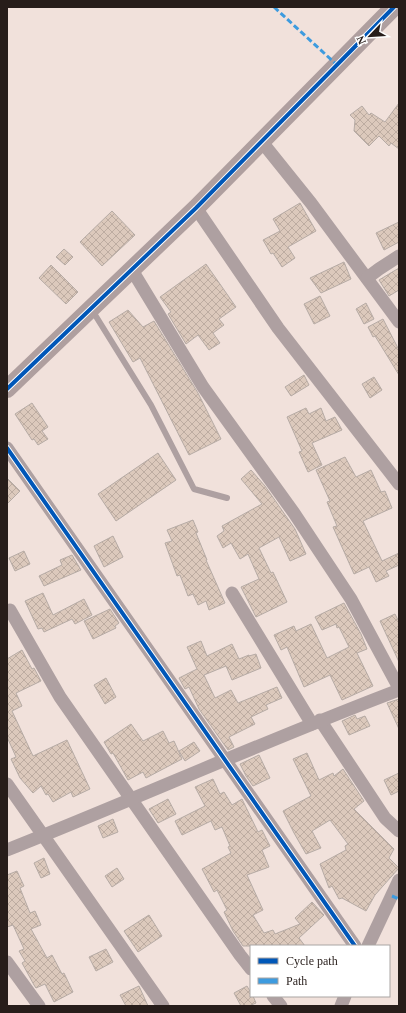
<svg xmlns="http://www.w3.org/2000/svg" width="406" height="1013" viewBox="0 0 406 1013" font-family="Georgia,serif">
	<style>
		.building { fill: url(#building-cross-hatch); stroke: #b6aba5 }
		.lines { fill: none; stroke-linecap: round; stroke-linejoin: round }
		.lane { stroke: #aea0a1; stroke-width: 6 }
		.street { stroke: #aea0a1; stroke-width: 13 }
		.secondary { stroke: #af9f9f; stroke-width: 18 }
		.quiet { stroke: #3d9bdf; stroke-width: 3; stroke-dasharray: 6 3; stroke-linecap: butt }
		.cycleway-casing { stroke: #fff; stroke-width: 6 }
		.cycleway { stroke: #0057b8; stroke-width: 4 }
	</style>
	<defs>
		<pattern id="building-cross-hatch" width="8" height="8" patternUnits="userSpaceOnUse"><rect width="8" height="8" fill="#dcc9bc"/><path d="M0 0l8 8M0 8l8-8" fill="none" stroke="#bdaca1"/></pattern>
	</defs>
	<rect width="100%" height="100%" fill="#f1e1db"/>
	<g class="building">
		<path d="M399,103V149L391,143L389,146L379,136L369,146L354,131L355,120L350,115L362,106L369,115L371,113L385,122Z"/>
		<path d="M300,203L316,231L288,247L295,258L282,267L273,253L271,254L263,240L280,231L273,219Z"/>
		<path d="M112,211L135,235L102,266L80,242Z"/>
		<path d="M399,222V242L384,250L376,233Z"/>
		<path d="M64,249L73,257L65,265L56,257Z"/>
		<path d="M344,262L351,279L321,293L310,278Z"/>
		<path d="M206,264L236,307L219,319L224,325L213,333L220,343L209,350L198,335L186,344L168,314L171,312L160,297Z"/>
		<path d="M51,265L78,292L66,304L39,278Z"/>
		<path d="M399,268V290L389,296L379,280Z"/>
		<path d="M320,296L330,316L314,324L304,304Z"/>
		<path d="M366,303L374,319L364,324L356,309Z"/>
		<path d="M128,310L143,327L154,321L198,393L221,439L189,455L140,358L133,362L109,322Z"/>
		<path d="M383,319L399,350V375L375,336L373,337L368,327Z"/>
		<path d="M304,375L309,385L291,396L285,387Z"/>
		<path d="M374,377L382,390L370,398L362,384Z"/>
		<path d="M32,403L48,427L42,431L48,439L38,445L34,439L32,440L15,414Z"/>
		<path d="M306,408L309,414L321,408L326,421L335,417L342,430L312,443L322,465L308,472L299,452L302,451L287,417Z"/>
		<path d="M158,453L176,480L116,521L98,494Z"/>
		<path d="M345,457L356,477L371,470L381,492L385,491L392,508L363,521L382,561L399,553V565L386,571L389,576L376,582L369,567L354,574L333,527L337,526L327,502L330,501L316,470Z"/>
		<path d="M251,470L265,486L295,529L306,554L290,561L279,537L259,548L271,573L273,572L287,602L256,617L241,587L259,579L248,554L240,559L231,543L223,548L217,536L224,531L222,526L262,504L241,479Z"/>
		<path d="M7,478L20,491L7,504Z"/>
		<path d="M193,520L198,532L196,533L207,560H206L225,603L209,610L206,601L198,605L193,594L188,596L180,575L177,576L165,543L172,541L167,530Z"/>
		<path d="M113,536L123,557L104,567L94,546Z"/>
		<path d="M24,551L30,564L15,571L9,558Z"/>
		<path d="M72,555L81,570L44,586L39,576L62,565L60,560Z"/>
		<path d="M43,593L53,615L84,599L92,615L75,624L72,619L44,632L42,628L38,629L25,601Z"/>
		<path d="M344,603L361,634L367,649L357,653L373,686L342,700L330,675L304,687L287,647L281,650L274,635L294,626L296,631L311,624L327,658L349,647L339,627L337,628L336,624L322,630L315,617Z"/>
		<path d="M110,609L119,623L115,626L116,628L93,639L84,621Z"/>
		<path d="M395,614L399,622V662L380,621Z"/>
		<path d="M201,641L207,656L232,644L239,659L249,655V656L256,654L261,668L232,680L226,666L204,675L215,698L231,690L238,703L277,687L282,698L266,705L268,709L251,717L255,724L229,737L234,747L228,750L199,709L189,687L185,689L179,678L197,669L187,647Z"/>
		<path d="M22,650L32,669L34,668L41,681L16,693L22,706L12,711L33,756L67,740L90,789L73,797L71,792L53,802L48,794L46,795L41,786L33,793L20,778L11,759L16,757L7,737V659Z"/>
		<path d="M106,678L116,697L105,704L94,685Z"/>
		<path d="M399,699V729L387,703Z"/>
		<path d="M355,715L357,719L365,716L370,726L349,735L342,721Z"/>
		<path d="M131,724L143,741L163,731L169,743L174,741L182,759L146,778L143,772L128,780L113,753L111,754L104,742Z"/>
		<path d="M194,742L200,751L185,761L179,751Z"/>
		<path d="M307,753L319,780L333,773L334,776L343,769L364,801L354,809L394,849L389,858L399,868L375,895L366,911L342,898L339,899L332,886L329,888L320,864L346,850L345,846L348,844L330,820L312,831L321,848L306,854L294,833L283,811L311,796L293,759Z"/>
		<path d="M259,755L270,778L253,786L246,776L240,764Z"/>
		<path d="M399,773V791L391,795L384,780Z"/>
		<path d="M213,779L220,794L224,792L232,805L242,799L258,832L262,830L270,846L262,850L269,867L247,875L263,910L253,915L264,933L273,930L275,934L300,924L295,918L312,902L324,915L299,938L305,946H243L233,931L224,912L227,910L217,890L214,892L202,869L231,853L228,847L230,846L222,827L215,830L211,821L182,835L175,821L205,806L195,787Z"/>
		<path d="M168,799L176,814L158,823L149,809Z"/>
		<path d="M113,819L118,832L103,838L98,826Z"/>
		<path d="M44,858L50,874L41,878L34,863Z"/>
		<path d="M117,868L124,879L112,887L105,876Z"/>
		<path d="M17,871L24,886L20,888L30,913L35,911L41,925L31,929L47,958L52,955L62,974L64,973L73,992L54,1002L45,984L36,988L34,985L22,963L25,961L19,951L24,949L13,925L7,927V875Z"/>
		<path d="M149,915L162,936L138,952L124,931Z"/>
		<path d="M106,949L113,962L96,971L89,957Z"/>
		<path d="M139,986L148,1006H126L120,995Z"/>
		<path d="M247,986L251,993V996H253L256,1003L249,1006H241L234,993Z"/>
	</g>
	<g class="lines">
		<path class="lane" d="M92,310L151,405L194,489L227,498"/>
		<g class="street">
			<path d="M262,142L311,203L399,322"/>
			<path d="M196,208L278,328L399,484"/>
			<path d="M132,270L203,387L294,513L351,599L399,688"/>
			<path d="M367,278L379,269L399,256"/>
			<path d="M7,448L355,946"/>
			<path d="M232,593L312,724"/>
			<path d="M10,610L60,697L240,955L251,969"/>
			<path d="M320,720L385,818L399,831"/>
			<path d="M7,784L163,1006"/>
			<path d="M7,850C138,798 267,740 399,690"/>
			<path d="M368,946L399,880"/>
			<path d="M7,962L39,1006"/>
			<path d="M273,996L281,1006"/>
			<path d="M341,1006L345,996"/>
		</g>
		<path class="secondary" d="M7,389L196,208L394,7"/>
		<g class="quiet">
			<path d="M274,7L337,65"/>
			<path d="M392,896L399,899"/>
		</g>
		<g class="cycleway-casing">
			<g id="cycleway">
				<path d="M7,389L196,208L394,7"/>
				<path d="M7,448L355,946"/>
			</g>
		</g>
		<use href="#cycleway" class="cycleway"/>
	</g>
	<rect width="406" height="1013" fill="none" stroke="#271d1a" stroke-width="16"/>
	<rect x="250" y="945" width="140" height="52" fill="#ffffff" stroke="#a9a5a3"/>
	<rect x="258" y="958" width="20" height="6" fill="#0057b8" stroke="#a9a5a3"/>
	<text x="286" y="965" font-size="12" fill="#271d1a">Cycle path</text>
	<rect x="258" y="978" width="20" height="6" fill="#3d9bdf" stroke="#a9a5a3"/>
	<text x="286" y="985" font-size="12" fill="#271d1a">Path</text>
	<g transform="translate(370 36) rotate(245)" stroke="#ffffff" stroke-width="3" paint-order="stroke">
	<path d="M0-3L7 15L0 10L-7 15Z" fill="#271d1a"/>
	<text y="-6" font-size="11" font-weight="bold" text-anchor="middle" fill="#271d1a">N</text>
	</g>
</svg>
